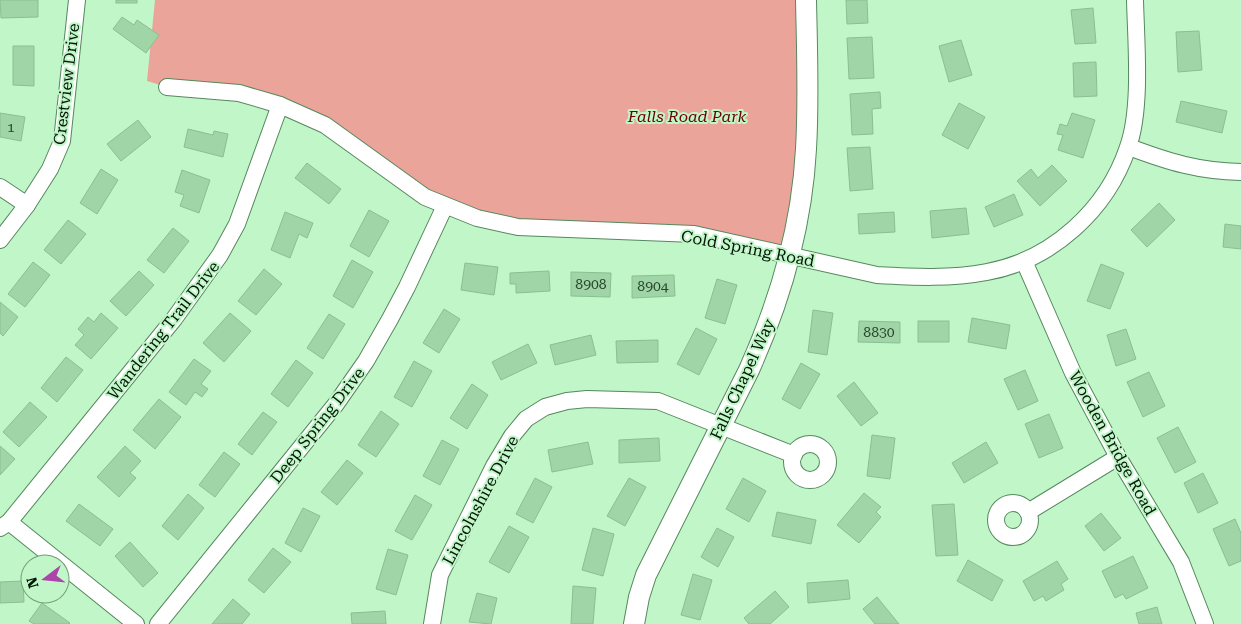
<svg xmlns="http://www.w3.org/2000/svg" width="1241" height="624" viewBox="0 0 1241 624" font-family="'Roboto Serif',serif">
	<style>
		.green { fill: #eba49a }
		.building { fill: #a0d6a7; stroke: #8abf91 }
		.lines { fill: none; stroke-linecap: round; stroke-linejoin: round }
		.minor-casing { stroke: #56885e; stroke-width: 18 }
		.tertiary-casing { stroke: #56885e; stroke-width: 22 }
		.minor { stroke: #fff; stroke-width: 16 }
		.tertiary { stroke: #fff; stroke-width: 20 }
		.labels { text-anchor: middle; stroke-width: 4; stroke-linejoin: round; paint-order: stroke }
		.number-label { font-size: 14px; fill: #2a462e }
		.street-label { font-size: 16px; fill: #031606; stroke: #c1f7c8 }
		.park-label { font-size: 16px; font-style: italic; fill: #6c0103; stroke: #c1f7c8 }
	</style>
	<rect width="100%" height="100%" fill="#c1f7c8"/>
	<path class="green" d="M155,0H806L790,254L694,234L477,218L280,105L167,87L147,81Z"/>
	<g class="building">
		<path d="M0,0H38V17L1,18Z"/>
		<rect x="116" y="0" width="21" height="3"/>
		<path d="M846,0H867L868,23L847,24Z"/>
		<path d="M1093,8L1096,43L1075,44L1071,10Z"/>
		<path d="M122,17L134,25L137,20L159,35L146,53L113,29Z"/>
		<path d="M1199,31L1202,70L1178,72L1176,32Z"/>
		<path d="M872,37L874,78L849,79L847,38Z"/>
		<path d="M961,40L972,75L949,82L939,46Z"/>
		<path d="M13,46H34V86L13,85Z"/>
		<path d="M1096,62L1097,96L1074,97L1073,63Z"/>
		<path d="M880,92L881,108L872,109L873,134L852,135L850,94Z"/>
		<path d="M1181,101L1227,111L1222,133L1176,122Z"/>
		<path d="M959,103L985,117L968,149L942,135Z"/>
		<path d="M0,113L25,117L21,141L0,137Z"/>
		<path d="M1072,113L1095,120L1083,158L1058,150L1063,135L1057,134L1060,124L1067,126Z"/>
		<path d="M138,120L151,137L121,161L107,144Z"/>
		<path d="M188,129L213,135L214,131L228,134L223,157L184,147Z"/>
		<path d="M870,147L873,189L850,191L847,148Z"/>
		<path d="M307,163L341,189L329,204L295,178Z"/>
		<path d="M1052,165L1067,181L1040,206L1017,181L1031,169L1038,178Z"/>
		<path d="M101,169L118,180L97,214L80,203Z"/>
		<path d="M182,170L210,180L199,213L180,206L184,195L175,192Z"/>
		<path d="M1014,194L1023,215L994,227L985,207Z"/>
		<path d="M1159,203L1175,220L1147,247L1131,230Z"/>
		<path d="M966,208L969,234L932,238L930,211Z"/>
		<path d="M369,210L389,221L369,257L350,246Z"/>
		<path d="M285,212L313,223L307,238L299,234L290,258L271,250Z"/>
		<path d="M894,212L895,232L859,234L858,214Z"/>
		<path d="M68,220L86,234L61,264L44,250Z"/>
		<path d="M1225,224L1241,226V249L1223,247Z"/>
		<path d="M173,228L189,241L164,273L147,260Z"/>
		<path d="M352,260L373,272L353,308L333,296Z"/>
		<path d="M33,262L50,275L25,307L8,294Z"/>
		<path d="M465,263L498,267L494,295L461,290Z"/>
		<path d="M1101,264L1124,273L1110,309L1087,301Z"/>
		<path d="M264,269L282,284L256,315L238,301Z"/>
		<path d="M139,271L154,285L126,316L110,301Z"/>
		<path d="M549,271L550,291L516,293V284H510V273Z"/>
		<path d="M571,272L611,273L610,297L571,296Z"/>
		<path d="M674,275L675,296L632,298V276Z"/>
		<path d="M717,279L737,285L725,324L705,318Z"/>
		<path d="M0,302L18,317L3,336L0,333Z"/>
		<path d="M444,309L460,319L439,353L423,343Z"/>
		<path d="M813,310L833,313L827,355L808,352Z"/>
		<path d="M101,313L118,328L91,359L75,345L84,335L78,329L88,317L94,322Z"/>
		<path d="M230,313L251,331L224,362L203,343Z"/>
		<path d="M329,314L345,324L323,359L307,348Z"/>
		<path d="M972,318L1010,325L1006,349L968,342Z"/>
		<path d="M859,321L900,322V343L858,342Z"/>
		<rect x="918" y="321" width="31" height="21"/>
		<path d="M696,328L717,339L699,375L677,364Z"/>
		<path d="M1126,329L1136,359L1116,366L1107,335Z"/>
		<path d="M591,335L596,355L555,365L550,345Z"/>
		<path d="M658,340V362L617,363L616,341Z"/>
		<path d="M528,344L537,363L501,380L492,362Z"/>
		<path d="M66,357L83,370L57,402L41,388Z"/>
		<path d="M194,359L211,371L201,384L208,389L202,397L195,392L186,405L169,392Z"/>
		<path d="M296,360L313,373L288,407L271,394Z"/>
		<path d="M414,361L432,371L412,407L394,397Z"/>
		<path d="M801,363L820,374L800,409L782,399Z"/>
		<path d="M1025,370L1038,401L1018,410L1004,379Z"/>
		<path d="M1149,372L1165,406L1143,417L1127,382Z"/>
		<path d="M854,382L878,413L861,426L837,396Z"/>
		<path d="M472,384L488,395L467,429L450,418Z"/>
		<path d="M159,399L181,417L155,449L133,430Z"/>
		<path d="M30,402L47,417L19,447L3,432Z"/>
		<path d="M381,411L399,424L376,457L358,445Z"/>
		<path d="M263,412L277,422L252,455L238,444Z"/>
		<path d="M1049,414L1063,448L1039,458L1025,424Z"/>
		<path d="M1178,427L1196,462L1175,473L1157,438Z"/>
		<path d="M872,435L895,438L890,479L867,476Z"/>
		<path d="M659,438L660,461L619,463V440Z"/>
		<path d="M442,440L459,449L440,485L423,476Z"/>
		<path d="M588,442L593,464L552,472L548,450Z"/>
		<path d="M986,442L998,463L964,483L952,463Z"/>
		<path d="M0,446L15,459L0,475Z"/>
		<path d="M125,446L141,461L130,473L136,478L119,497L97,477Z"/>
		<path d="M224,452L240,464L215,497L199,485Z"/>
		<path d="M347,460L363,473L337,505L321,492Z"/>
		<path d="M1203,473L1218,503L1198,513L1184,483Z"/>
		<path d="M535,478L552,487L533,523L516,514Z"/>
		<path d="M629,478L646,487L625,526L607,516Z"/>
		<path d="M743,478L766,491L749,522L726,509Z"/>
		<path d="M864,493L881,507L876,512L881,517L859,543L837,525Z"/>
		<path d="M188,494L204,508L178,540L162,526Z"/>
		<path d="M415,495L432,505L412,540L395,531Z"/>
		<path d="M79,504L113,529L100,546L66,521Z"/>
		<path d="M954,504L958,555L936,556L932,505Z"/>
		<path d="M303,508L320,516L301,552L285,543Z"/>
		<path d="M777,512L816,520L811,544L772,536Z"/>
		<path d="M1101,513L1121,538L1104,551L1085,526Z"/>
		<path d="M1235,519L1241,533V561L1229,566L1213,529Z"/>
		<path d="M509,526L529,537L509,573L489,562Z"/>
		<path d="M593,528L614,534L603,576L582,570Z"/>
		<path d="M717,528L734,537L718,567L701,557Z"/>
		<path d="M130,542L158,573L143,587L115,556Z"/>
		<path d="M273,548L291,562L264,593L248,580Z"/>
		<path d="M388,549L408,555L396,595L376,589Z"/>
		<path d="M1133,556L1148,588L1126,599L1123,594L1115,598L1102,571Z"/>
		<path d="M968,560L1003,580L992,601L957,581Z"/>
		<path d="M1057,561L1068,579L1061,584L1064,590L1046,601L1043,596L1034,601L1023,581Z"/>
		<path d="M693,574L712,580L700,620L681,615Z"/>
		<path d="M848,580L850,599L808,603L807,583Z"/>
		<path d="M23,581L24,602L0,603V582Z"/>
		<path d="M573,586L596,588L593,624H571Z"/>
		<path d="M775,591L789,607L770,624H749L744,618Z"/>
		<path d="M477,593L497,598L491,624L469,622Z"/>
		<path d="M877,597L899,624H875L863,609Z"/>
		<path d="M233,599L250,614L242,624H212Z"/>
		<path d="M42,603L70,623L69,624H34L29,621Z"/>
		<path d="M1157,607L1162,624H1139L1136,613Z"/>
		<path d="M385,611L386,624H352L351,613Z"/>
	</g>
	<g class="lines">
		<g class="minor-casing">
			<g id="minor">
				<path d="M167,87L239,93L280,105L325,125L425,197L477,218L518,227L694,234L877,275C913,277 951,279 987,272C1052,260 1107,210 1128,147C1142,108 1136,42 1135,0"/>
				<path d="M1129,147C1169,162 1198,171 1241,172"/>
				<path d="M0,187L27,205"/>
				<path d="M0,240L27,205L50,169L62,141L77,0"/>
				<path d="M1024,261L1073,373L1118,457L1181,562L1205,624"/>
				<circle cx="810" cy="462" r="18"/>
				<circle cx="1013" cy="520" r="17"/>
				<path d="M1028,512L1118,457"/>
				<path d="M9,522L136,624"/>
				<path d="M0,528L9,522L174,319L220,255L237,224L280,105"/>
				<path d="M158,624L336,404L366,361L390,319L407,287L445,206"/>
				<path d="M432,624L440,575L494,466L512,436L526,419L545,407L567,401L587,399L658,401L794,455"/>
			</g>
		</g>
		<g class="tertiary-casing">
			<path id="tertiary" d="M634,624L639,597L646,575L749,370C780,301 802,225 806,149C809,100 807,50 806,0"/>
		</g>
		<use href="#minor" class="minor"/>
		<use href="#tertiary" class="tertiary"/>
	</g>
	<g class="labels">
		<g class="number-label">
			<text x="11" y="132">1</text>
			<text x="591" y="289">8908</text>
			<text x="653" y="291">8904</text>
			<text x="879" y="337">8830</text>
		</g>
		<g class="street-label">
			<text transform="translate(66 84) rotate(-83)" y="6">Crestview Drive</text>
			<text transform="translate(748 248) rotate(11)" y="6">Cold Spring Road</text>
			<text transform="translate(163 330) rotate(-52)" y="6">Wandering Trail Drive</text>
			<text transform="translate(742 379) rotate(-65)" y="6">Falls Chapel Way</text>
			<text transform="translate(317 425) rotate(-52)" y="6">Deep Spring Drive</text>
			<text transform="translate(1113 443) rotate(61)" y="6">Wooden Bridge Road</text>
			<text transform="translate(480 500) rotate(-62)" y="6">Lincolnshire Drive</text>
		</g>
		<g class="park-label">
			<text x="687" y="122">Falls Road Park</text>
		</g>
	</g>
	<g transform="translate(45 579) rotate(254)"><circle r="24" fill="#c1f7c8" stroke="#759d7a"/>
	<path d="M0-4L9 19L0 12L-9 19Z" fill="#ab45aa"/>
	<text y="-8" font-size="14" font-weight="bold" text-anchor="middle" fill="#031606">N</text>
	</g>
</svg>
